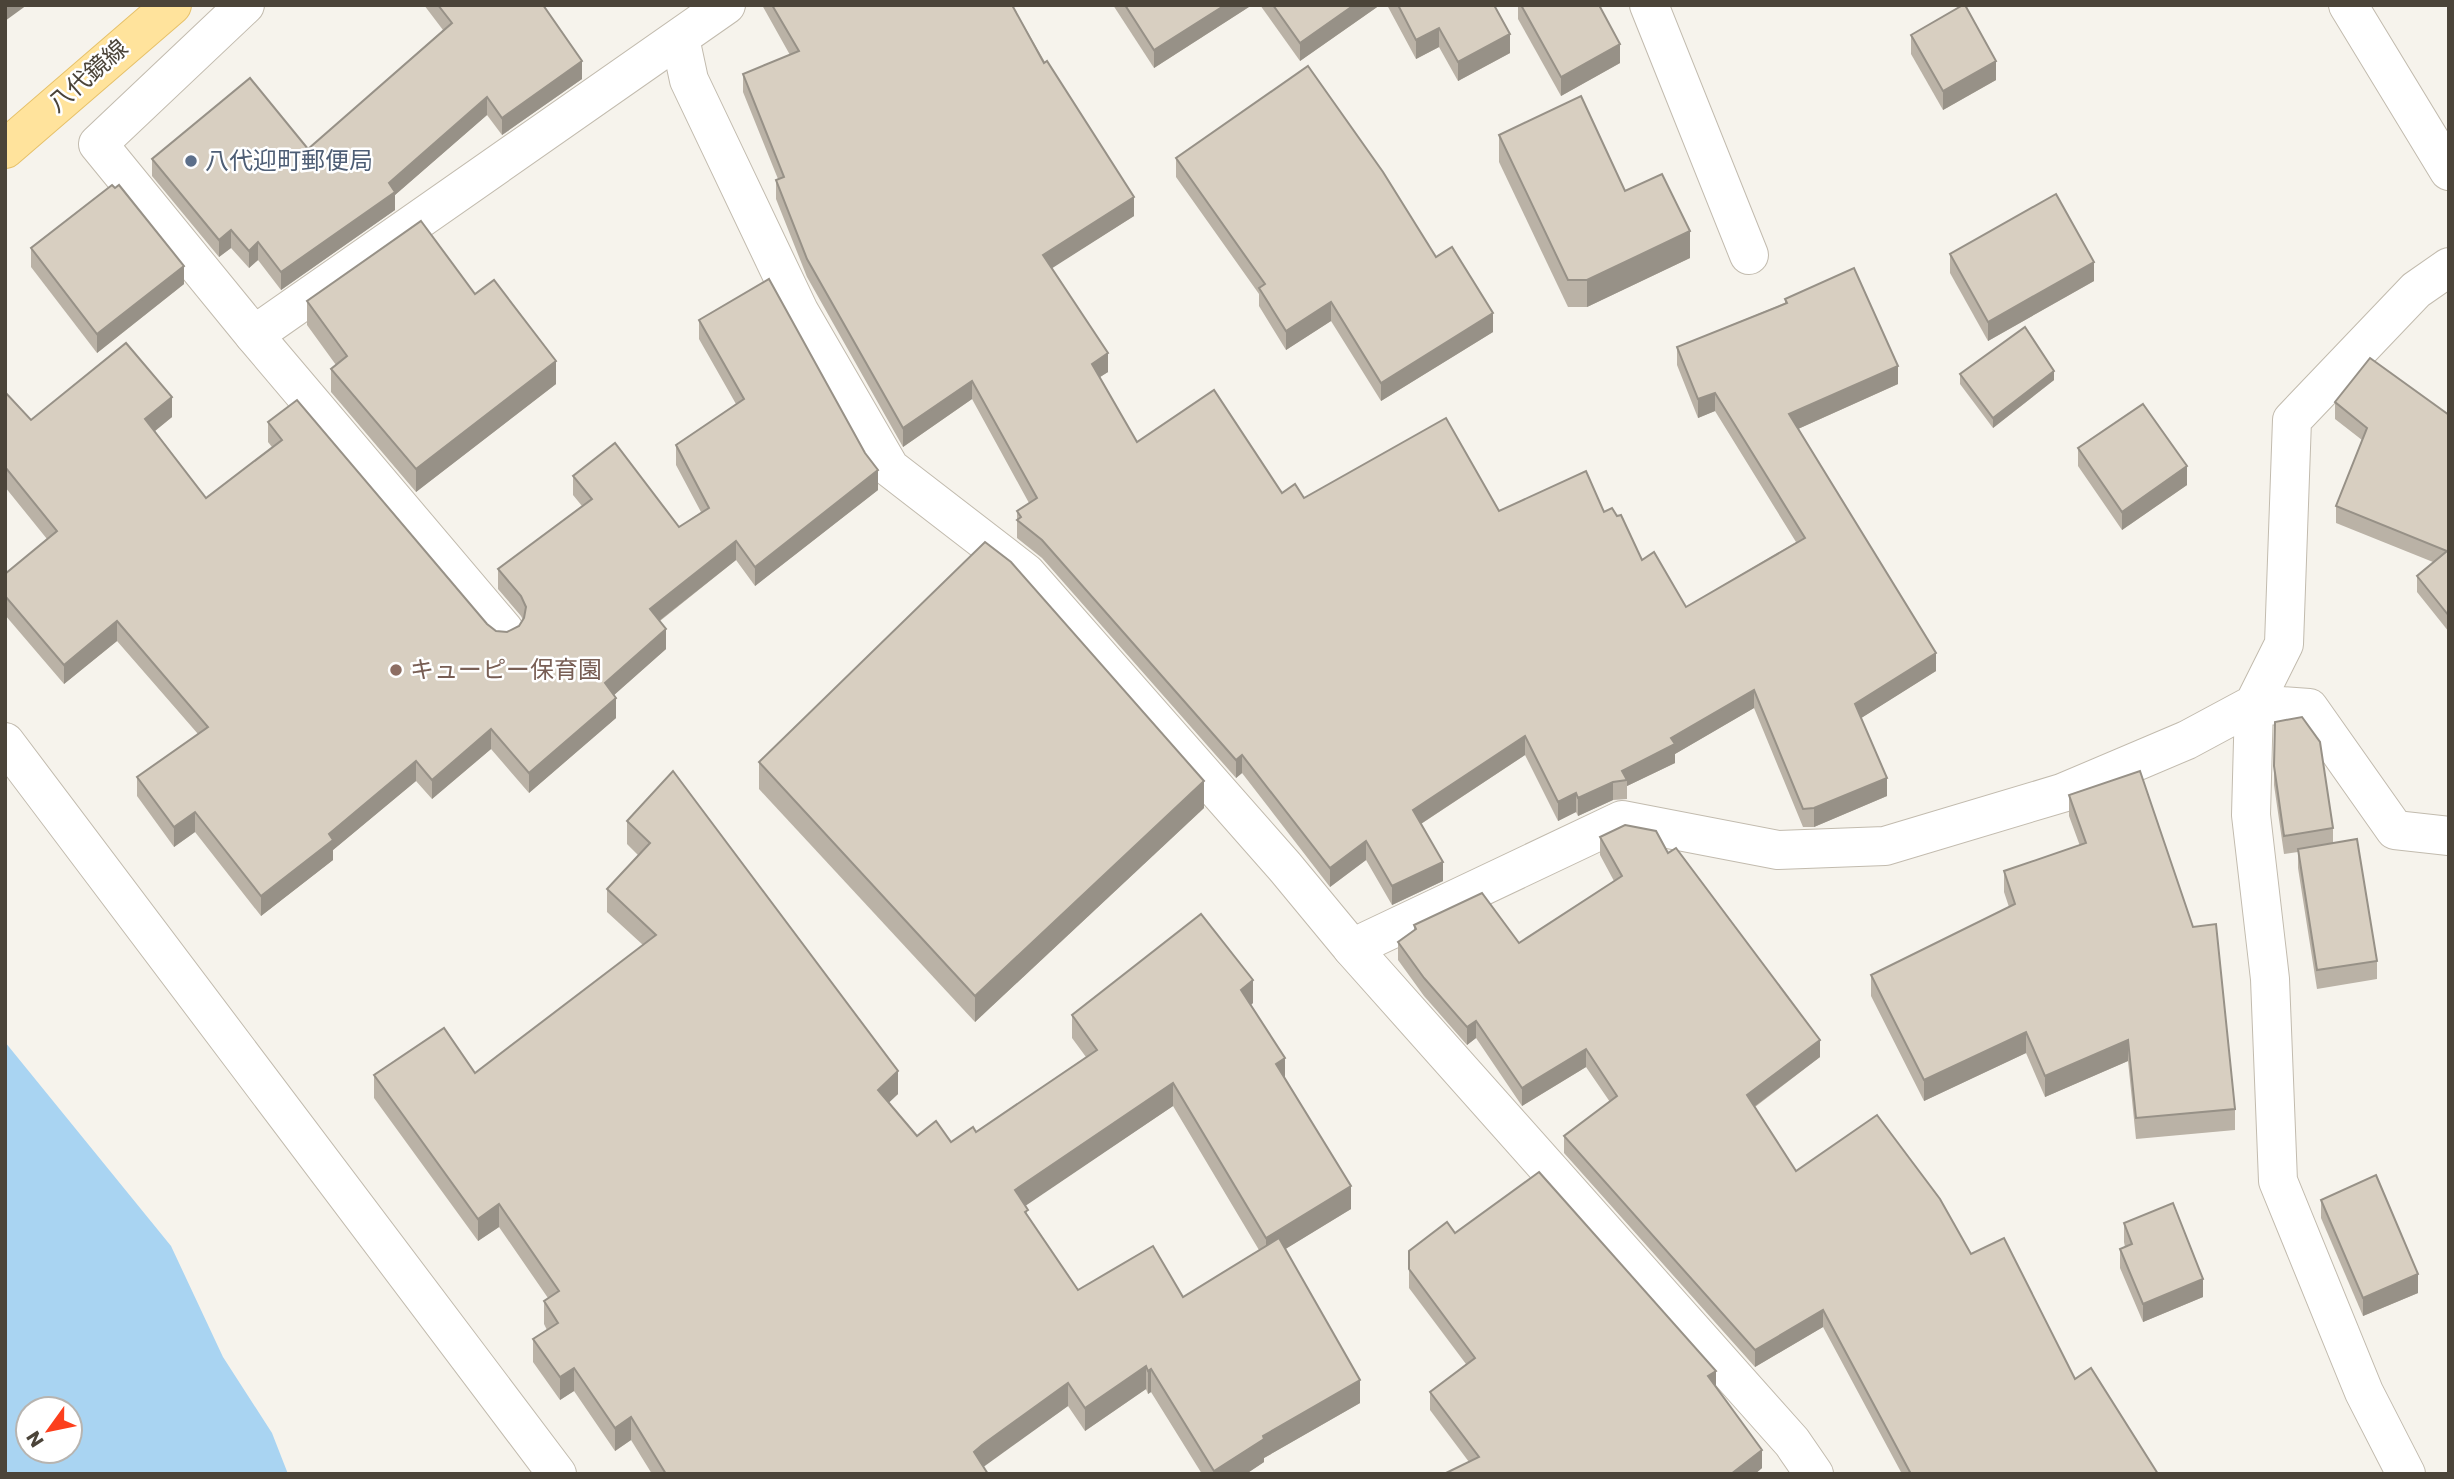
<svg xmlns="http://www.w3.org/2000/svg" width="2454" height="1479" viewBox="0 0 2454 1479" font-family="Poppins,'Noto Sans JP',sans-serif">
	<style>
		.water { fill: #a9d4f2; fill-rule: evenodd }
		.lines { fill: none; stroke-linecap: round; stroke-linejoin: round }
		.minor-casing { stroke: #c2bbae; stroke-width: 40 }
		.tertiary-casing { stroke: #c2bbae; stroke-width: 40 }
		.primary-casing { stroke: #e6c16a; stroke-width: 40 }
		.minor { stroke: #fff; stroke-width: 38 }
		.tertiary { stroke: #fff; stroke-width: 38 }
		.primary { stroke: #ffe39c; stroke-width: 38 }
		.wall { fill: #bab2a6; fill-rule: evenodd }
		.shaded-wall { fill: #979187 }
		.building { fill: #d8cfc1; stroke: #979187; stroke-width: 2 }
		.service-dot { fill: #5c6f8a; stroke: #fff; stroke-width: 2.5 }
		.education-dot { fill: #8d6e63; stroke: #fff; stroke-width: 2.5 }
		.labels { text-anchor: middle; stroke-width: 5; stroke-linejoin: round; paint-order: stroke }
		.street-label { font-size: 24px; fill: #4b4439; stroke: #fff }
		.service-label { font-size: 24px; fill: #4e5e75; stroke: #fff; text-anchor: start }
		.education-label { font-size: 24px; fill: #785e54; stroke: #fff; text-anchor: start }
	</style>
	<rect width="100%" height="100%" fill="#f6f3ec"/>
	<path class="water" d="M5,1042L171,1246L223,1357L272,1433L288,1474H5ZM28,1409H70V1451H28Z"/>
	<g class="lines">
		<g class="minor-casing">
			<g id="minor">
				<path d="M245,5L98,144L254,335L726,5"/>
				<path d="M1649,5L1749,255"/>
				<path d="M680,38L689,80L799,311L890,468L1026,573L1285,867L1352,948L1622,820L1778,850L1885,846L2062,793L2187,740L2254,704L2284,644L2292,420L2416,290L2449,267"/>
				<path d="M254,335L504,630"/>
				<path d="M1352,948L1792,1442L1814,1474"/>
				<path d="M2406,1474L2364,1392L2278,1181L2270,979L2251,815L2254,704L2309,708L2395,830L2449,836"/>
			</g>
		</g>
		<g class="tertiary-casing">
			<g id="tertiary">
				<path d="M2348,5L2449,171"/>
				<path d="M5,742L557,1474"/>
			</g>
		</g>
		<g class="primary-casing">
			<path id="primary" d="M5,149L172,5"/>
		</g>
		<use href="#minor" class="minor"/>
		<use href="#tertiary" class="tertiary"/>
		<use href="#primary" class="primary"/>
	</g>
	<g class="wall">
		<path d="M424,5H543L582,79L502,135L487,115L395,195V210L281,290L258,260L249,268L231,248L219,257L152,176V159L308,149L443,30Z"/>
		<path d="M762,5H1012L1134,216L1051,268L1108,372L1100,377L1137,442L1282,493L1304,498L1499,511L1604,512L1642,560L1686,607L1796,542L1715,411L1698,418L1677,365V347L1785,303V299L1898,384L1798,429L1936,671L1861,718L1887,796L1814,827H1803L1754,708L1675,754V763L1627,786V799L1613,800L1578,816L1576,812L1558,821L1525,755L1421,824L1443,881L1392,905L1366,860L1330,887L1242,773L1236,778L1042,558L1017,538V511L1029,503L972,399L903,447L807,277L776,199V180L778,179L743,92V74L790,55Z"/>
		<path d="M1113,5H1252L1154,68Z"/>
		<path d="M1260,5H1380L1300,61Z"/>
		<path d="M1387,5H1494L1510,53L1458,81L1439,47L1416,59Z"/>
		<path d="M1518,5H1599L1620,63L1561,96L1518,19Z"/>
		<path d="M1911,35L1996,80L1943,110L1911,54Z"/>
		<path d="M1499,135L1625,191L1690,258L1587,307H1568L1499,162Z"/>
		<path d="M1176,158L1436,257L1493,332L1381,401L1331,321L1286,350L1259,306V294L1176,177Z"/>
		<path d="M31,248L184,284L97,353L31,267Z"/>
		<path d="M1950,254L2094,281L1988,341L1950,273Z"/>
		<path d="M475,294L556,384L416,492L331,392V369L336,365L307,325V301Z"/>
		<path d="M699,320L878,490L755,586L736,560L660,621L666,649L614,695L616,718L529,793L491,749L432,799L416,781L333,850V860L261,916L195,832L174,847L137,796V777L198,734L117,641L64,684L5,615V574L47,539L5,487V392L31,420L172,417L155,431L206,498L272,447L268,442V422L487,624L496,631L507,632L519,626L523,620L521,616L498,589V569L582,506L573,495V476L679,527L701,512L676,465V445L736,404L699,339Z"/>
		<path d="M1960,374L2054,380L1993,428L1960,384Z"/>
		<path d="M2335,402L2449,415V632L2417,592V576L2433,562L2336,523V506L2362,440L2335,419Z"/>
		<path d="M2078,448L2187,485L2122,530L2078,466Z"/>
		<path d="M759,762L1204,808L975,1022L759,789Z"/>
		<path d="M2274,766L2333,828V843L2377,961V979L2317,989L2298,868V852L2284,854L2274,785Z"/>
		<path d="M673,771L898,1094L888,1103L917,1136L951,1142L976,1132L1086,1057L1072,1038V1015L1253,1003L1251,1005L1285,1079L1351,1209L1285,1249L1360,1403L1264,1458V1462L1246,1474H1202L1151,1392L1148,1394L1146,1389L1085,1431L1068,1406L983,1466L988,1474H652L631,1440L615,1451L574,1391L560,1400L533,1362V1339L547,1330L544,1324V1301L548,1298L499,1227L478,1241L374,1098V1075L475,1073L643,945L607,912V889L638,855L627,844V821ZM1173,1106L1259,1250L1183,1297L1078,1290L1028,1218L1025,1205Z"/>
		<path d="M2069,795L2235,1109V1130L2136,1139L2128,1061L2045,1097L2026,1053L1924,1101L1871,996V975L2009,907L2004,892V871L2080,846L2069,816Z"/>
		<path d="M1600,837L1668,853L1820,1057L1755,1107L1796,1171L1971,1254L2075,1379L2158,1474H1902L1823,1327L1755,1367L1564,1153V1136L1610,1102L1586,1067L1522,1106L1476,1038L1467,1045L1424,996L1398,960V942L1414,930V925L1519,943L1614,881L1600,855Z"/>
		<path d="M2321,1200L2418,1293L2363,1316L2321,1218Z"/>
		<path d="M2124,1223L2203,1297L2143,1322L2120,1268V1249L2125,1247L2124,1242Z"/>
		<path d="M1455,1233L1716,1387L1762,1468L1755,1474H1444L1469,1462L1430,1410V1392L1466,1364L1409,1288V1251Z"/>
	</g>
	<g class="shaded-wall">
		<path d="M5,5H27L5,21Z"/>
		<path d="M1225,5H1252L1154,68V50Z"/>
		<path d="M1354,5H1380L1300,61V43Z"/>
		<path d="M1439,28V47L1416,59V40Z"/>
		<path d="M1510,34V53L1458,81V62Z"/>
		<path d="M1620,44V63L1561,96V77Z"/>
		<path d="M582,61V79L502,135V118Z"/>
		<path d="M1996,61V80L1943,110V91Z"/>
		<path d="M487,97V115L395,195V210L281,290V272L389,183Z"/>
		<path d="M1134,197V216L1043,274V255Z"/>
		<path d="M231,230V248L219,257V240Z"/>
		<path d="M1690,231V258L1587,307V280Z"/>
		<path d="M258,242V260L249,268V251Z"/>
		<path d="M2094,262V281L1988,341V322Z"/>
		<path d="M184,266V284L97,353V334Z"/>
		<path d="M1331,302V321L1286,350V331Z"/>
		<path d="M1493,313V332L1381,401V383Z"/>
		<path d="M1108,353V372L1092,382V364Z"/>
		<path d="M556,361V384L416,492V469Z"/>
		<path d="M1898,366V384L1789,433V414Z"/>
		<path d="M2054,371V380L1993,428V418Z"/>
		<path d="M972,381V399L903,447V428Z"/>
		<path d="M1715,393V411L1698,418V399Z"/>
		<path d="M172,397V417L145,439V419Z"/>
		<path d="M2187,466V485L2122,530V512Z"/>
		<path d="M878,470V490L755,586V567Z"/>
		<path d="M736,541V560L650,628V609Z"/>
		<path d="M117,621V641L64,684V665Z"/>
		<path d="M666,629V649L605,703V683Z"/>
		<path d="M1936,653V671L1855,722V704Z"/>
		<path d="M1754,690V708L1675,754V763L1627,786V780L1622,771L1671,738Z"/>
		<path d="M616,698V718L529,793V773Z"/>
		<path d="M491,729V749L432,799V780Z"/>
		<path d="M1525,736V755L1413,829V810Z"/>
		<path d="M1242,755V773L1236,778V760Z"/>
		<path d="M416,761V781L333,850V860L261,916V896L329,834Z"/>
		<path d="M1887,778V796L1814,827V808Z"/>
		<path d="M1204,781V808L975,1022V996Z"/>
		<path d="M1613,782V800L1578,816V798Z"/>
		<path d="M1576,793V812L1558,821V802Z"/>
		<path d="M195,812V832L174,847V827Z"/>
		<path d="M1366,841V860L1330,887V868Z"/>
		<path d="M1443,862V881L1392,905V886Z"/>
		<path d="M1253,980V1003L1241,1012V990Z"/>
		<path d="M1476,1021V1038L1467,1045V1027Z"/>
		<path d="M2026,1032V1053L1924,1101V1080Z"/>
		<path d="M1820,1040V1057L1747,1112V1095Z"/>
		<path d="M2128,1040V1061L2045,1097V1076Z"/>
		<path d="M1586,1049V1067L1522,1106V1088Z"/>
		<path d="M1285,1058V1081L1276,1064Z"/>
		<path d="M898,1071V1094L878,1113V1090Z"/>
		<path d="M1173,1083V1106L1015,1213V1190Z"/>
		<path d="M1351,1186V1209L1266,1261V1238Z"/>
		<path d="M499,1204V1227L478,1241V1219Z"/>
		<path d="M2418,1274V1293L2363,1316V1298Z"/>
		<path d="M2203,1279V1297L2143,1322V1304Z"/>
		<path d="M1823,1310V1327L1755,1367V1350Z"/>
		<path d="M1146,1366V1389L1085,1431V1408Z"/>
		<path d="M574,1368V1391L560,1400V1377Z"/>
		<path d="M1151,1369V1392L1148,1394V1371Z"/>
		<path d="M1716,1371V1390L1708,1376Z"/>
		<path d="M1360,1380V1403L1264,1458V1462L1246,1474H1214V1471L1263,1436Z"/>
		<path d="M1068,1383V1406L982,1468L974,1452L982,1445Z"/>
		<path d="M631,1417V1440L615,1451V1428Z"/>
		<path d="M1762,1450V1468L1755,1474H1731Z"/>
	</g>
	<g class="building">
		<path d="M438,5H543L582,61L502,118L487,97L389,183L395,192L281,272L258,242L249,251L231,230L219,240L152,159L250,78L308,149L452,23Z"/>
		<path d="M772,5H1012L1044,63L1047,61L1134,197L1043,255L1108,353L1092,364L1137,442L1214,390L1282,493L1295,484L1304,498L1446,418L1499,511L1586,471L1604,512L1612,508L1617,516L1621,515L1642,560L1654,552L1686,607L1805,538L1715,393L1698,399L1677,347L1787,303L1785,299L1854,268L1898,366L1789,414L1936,653L1855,704L1887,778L1814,808L1803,809L1754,690L1671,738L1675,744L1622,771L1627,780L1613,782L1578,798L1576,793L1558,802L1525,736L1413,810L1443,862L1392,886L1366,841L1330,868L1242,755L1236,760L1042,540L1017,520L1021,517L1017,511L1037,498L972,381L903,428L807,259L776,180L784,177L743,74L799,51Z"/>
		<path d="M1125,5H1225L1154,50Z"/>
		<path d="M1273,5H1354L1300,43Z"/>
		<path d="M1398,5H1494L1510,34L1458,62L1439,28L1416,40Z"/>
		<path d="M1521,5H1599L1620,44L1561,77Z"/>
		<path d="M1963,5H1965L1996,61L1943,91L1911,35Z"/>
		<path d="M1308,66L1383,172L1436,257L1452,247L1493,313L1381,383L1331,302L1286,331L1259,288L1265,284L1176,158Z"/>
		<path d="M1581,96L1625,191L1662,174L1690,231L1587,280H1568L1499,135Z"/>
		<path d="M112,185L115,188L119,185L184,266L97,334L31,248Z"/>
		<path d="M2056,194L2094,262L1988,322L1950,254Z"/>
		<path d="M421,221L475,294L494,280L556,361L416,469L331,369L347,356L307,301Z"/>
		<path d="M769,279L865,453L878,470L755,567L736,541L650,609L666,629L605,683L616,698L529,773L491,729L432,780L416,761L329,834L333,840L261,896L195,812L174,827L137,777L208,727L117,621L64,665L5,596V574L57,531L5,467V392L31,420L126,343L172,397L145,419L206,498L282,440L268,422L297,400L487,624L496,631L507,632L519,626L524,618L526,607L521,596L498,569L592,499L573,476L615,443L679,527L709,508L676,445L744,399L699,320Z"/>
		<path d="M2025,327L2054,371L1993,418L1960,374Z"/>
		<path d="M2370,358L2449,415V616L2417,576L2447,551L2336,506L2367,428L2335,402Z"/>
		<path d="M2143,404L2187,466L2122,512L2078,448Z"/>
		<path d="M985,542L1011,562L1204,781L975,996L759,762Z"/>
		<path d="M2302,717L2320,742L2333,828L2284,836L2274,766L2275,722Z"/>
		<path d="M673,771L898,1071L878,1090L917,1136L936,1121L951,1142L973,1127L976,1132L1097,1050L1072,1015L1201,914L1253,980L1241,990L1285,1058L1276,1064L1351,1186L1266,1238L1173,1083L1015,1190L1028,1210L1025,1212L1078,1290L1153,1246L1183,1297L1279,1238L1360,1380L1263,1436L1264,1439L1214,1471L1151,1369L1148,1371L1146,1366L1085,1408L1068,1383L982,1445L974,1452L988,1474H666L631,1417L615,1428L574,1368L560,1377L533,1339L558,1323L544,1301L559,1291L499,1204L478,1219L374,1075L444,1028L475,1073L656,935L607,889L650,843L627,821Z"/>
		<path d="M2140,771L2193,927L2216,924L2235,1109L2136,1118L2128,1040L2045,1076L2026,1032L1924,1080L1871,975L2015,904L2004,871L2086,843L2069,795Z"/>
		<path d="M1625,825L1656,831L1668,853L1676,848L1820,1040L1747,1095L1796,1171L1877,1115L1940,1199L1971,1254L2004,1238L2075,1379L2091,1368L2158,1474H1911L1823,1310L1755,1350L1564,1136L1617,1096L1586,1049L1522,1088L1476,1021L1467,1027L1424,978L1398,942L1416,929L1414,925L1482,893L1519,943L1622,876L1600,837Z"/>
		<path d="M2357,839L2377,961L2317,970L2298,849Z"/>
		<path d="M1539,1172L1716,1371L1708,1376L1762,1450L1731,1474H1444L1479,1457L1430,1392L1475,1358L1409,1269V1251L1447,1222L1455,1233Z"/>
		<path d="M2376,1175L2418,1274L2363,1298L2321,1200Z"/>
		<path d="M2173,1203L2203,1279L2143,1304L2120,1249L2132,1244L2124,1223Z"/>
	</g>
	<circle class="service-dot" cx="191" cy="161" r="7"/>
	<circle class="education-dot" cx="396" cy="670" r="7"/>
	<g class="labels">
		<g class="street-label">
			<text transform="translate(88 76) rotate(-41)" y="8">八代鏡線</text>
		</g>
		<g class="service-label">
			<text x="205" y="169">八代迎町郵便局</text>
		</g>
		<g class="education-label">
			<text x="410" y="678">キューピー保育園</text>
		</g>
	</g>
	<rect width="2454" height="1479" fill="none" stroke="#4b4439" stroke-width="14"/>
	<g transform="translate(49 1430) rotate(237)"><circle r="33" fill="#ffffff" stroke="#b7b4b0" stroke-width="2"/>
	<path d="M0-5L12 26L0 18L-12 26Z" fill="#fc3f1d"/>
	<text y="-10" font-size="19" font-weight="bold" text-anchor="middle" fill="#4b4439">N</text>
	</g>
</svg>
